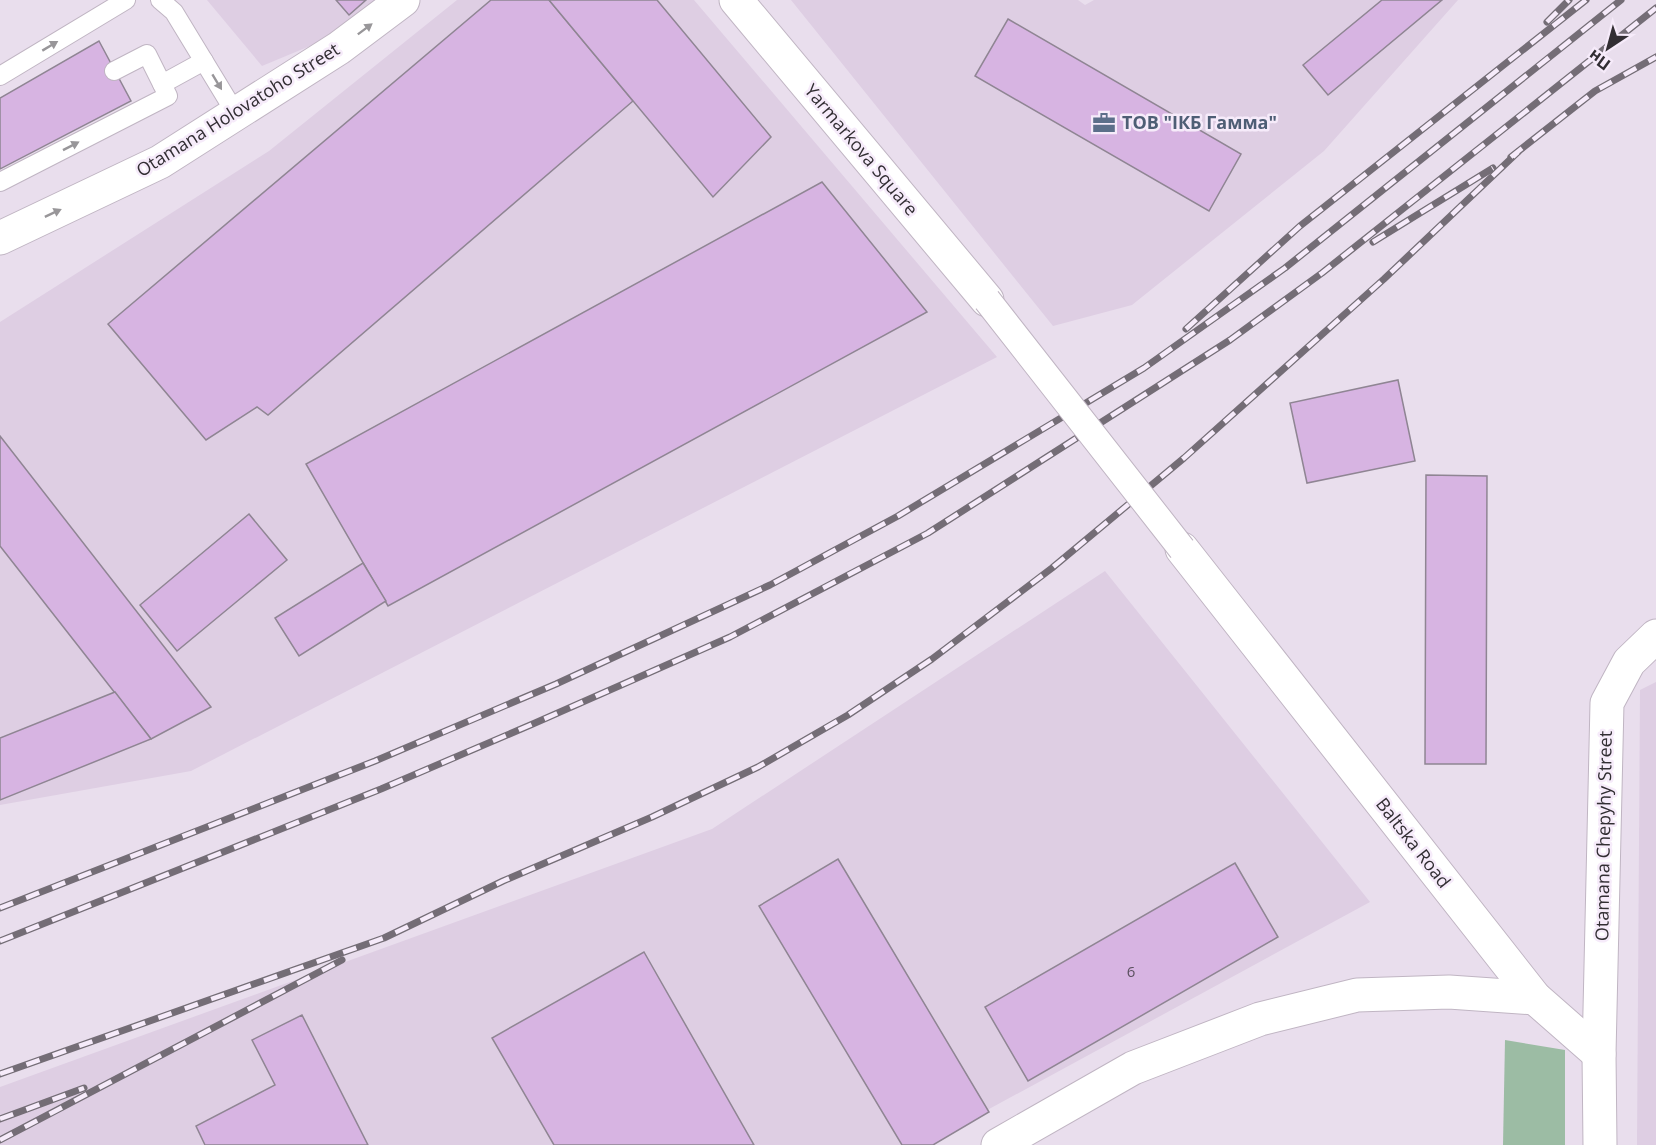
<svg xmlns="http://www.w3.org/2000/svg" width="1656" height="1145" viewBox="0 0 1656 1145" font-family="'Open Sans',sans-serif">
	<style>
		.built { fill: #decee3 }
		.green { fill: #9cbca4 }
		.building { fill: #d7b4e2; stroke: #8f8593; stroke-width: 1.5 }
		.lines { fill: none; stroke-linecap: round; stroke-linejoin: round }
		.service-casing { stroke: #c0b5c3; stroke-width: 20 }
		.minor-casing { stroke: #c0b5c3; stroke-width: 35 }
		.primary-casing { stroke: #c0b5c3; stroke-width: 35 }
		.service { stroke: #fff; stroke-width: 18 }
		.minor { stroke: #fff; stroke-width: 33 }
		.primary { stroke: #fff; stroke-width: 33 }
		.rail-casing { stroke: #746d76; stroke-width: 7 }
		.rail { stroke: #f6ebfa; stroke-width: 4.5; stroke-dasharray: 14; stroke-linecap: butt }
		.pedestrian-bridge-casing { stroke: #c0b5c3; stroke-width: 29; stroke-linecap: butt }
		.pedestrian-bridge { stroke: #fff; stroke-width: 27 }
		.oneway { fill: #989699 }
		.labels { text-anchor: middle; stroke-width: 5; stroke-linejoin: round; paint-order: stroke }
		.number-label { font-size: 15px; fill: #5b505f }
		.street-label { font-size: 18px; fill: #322e33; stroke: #f6ebfa }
		.service-label { font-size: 18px; font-weight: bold; fill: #4e5e75; stroke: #f6ebfa; text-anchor: start }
	</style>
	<rect width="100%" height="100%" fill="#e9deed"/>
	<g class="built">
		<path d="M207,0H376L334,36L262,66Z"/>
		<path d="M457,0H694L997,357L191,771L0,805V322L269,151Z"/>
		<path d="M791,0H1078L1085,5L1094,0H1458L1324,151L1132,305L1053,326Z"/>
		<path d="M1105,571L1370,902L923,1145H0V1087L712,829Z"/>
		<path d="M1656,682V1145H1637L1640,690Z"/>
	</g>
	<path class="green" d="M1505,1040L1565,1050V1145H1503Z"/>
	<g class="building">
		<path d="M336,0H366L349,15Z"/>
		<path d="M491,0H549L633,101L268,415L257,407L206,440L108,324Z"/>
		<path d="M549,0H657L771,137L713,197Z"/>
		<path d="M1382,0H1442L1328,95L1303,65Z"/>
		<path d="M1008,19L1241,154L1209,211L975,76Z"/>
		<path d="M99,41L131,101L0,169V98Z"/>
		<path d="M822,182L927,312L388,606L306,464Z"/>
		<path d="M1398,380L1415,461L1307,483L1290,403Z"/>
		<path d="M0,436L211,707L151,739L0,546Z"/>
		<path d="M1426,475L1487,476L1486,764H1425Z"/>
		<path d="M249,514L287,560L177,651L140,605Z"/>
		<path d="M363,563L386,601L299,656L275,618Z"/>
		<path d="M115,692L151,739L0,800V738Z"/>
		<path d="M838,859L989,1112L933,1145H902L759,906Z"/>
		<path d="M1235,863L1278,937L1028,1081L985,1007Z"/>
		<path d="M644,952L754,1145H554L492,1038Z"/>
		<path d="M302,1015L368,1145H205L196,1126L275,1085L252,1040Z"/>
	</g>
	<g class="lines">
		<g class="service-casing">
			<g id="service">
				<path d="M160,0L174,12L236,114"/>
				<path d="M0,76L126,0"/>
				<path d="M162,84L204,61"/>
				<path d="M0,182L168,96L147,54L114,71"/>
			</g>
		</g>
		<g class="minor-casing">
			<g id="minor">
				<path d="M736,0L987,300"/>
				<path d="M1182,549L1535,998L1599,1054"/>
				<path d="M998,1145L1133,1068L1260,1019L1357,995L1449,992L1535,998"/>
				<path d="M1600,1145L1599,1054L1607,703L1629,662L1656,636"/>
			</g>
		</g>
		<g class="primary-casing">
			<path id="primary" d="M0,238L160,162L339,48L403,0"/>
		</g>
		<use href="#service" class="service"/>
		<use href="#minor" class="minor"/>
		<use href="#primary" class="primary"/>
		<g class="rail-casing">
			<g id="rail">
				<path d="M1547,22L1569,0"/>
				<path d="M1511,157L1595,91L1656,57"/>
				<path d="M1373,242L1493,168"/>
				<path d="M1186,329L1300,226L1586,0"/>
				<path d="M0,908L375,761L556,684L770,585L898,516L1144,368L1285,268L1621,0"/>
				<path d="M0,941L381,789L535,723L730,637L928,533L1230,340L1322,273L1656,8"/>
				<path d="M0,1074L384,938L503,881L652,817L758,767L848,715L932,659L1052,568L1184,458L1384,279L1518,152"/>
				<path d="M0,1119L84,1088"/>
				<path d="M0,1140L342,960"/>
			</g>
		</g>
		<use href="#rail" class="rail"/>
		<g class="pedestrian-bridge-casing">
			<path id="pedestrian-bridge" d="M987,300L1182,549"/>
		</g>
		<use href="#pedestrian-bridge" class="pedestrian-bridge"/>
	</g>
	<defs><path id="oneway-solid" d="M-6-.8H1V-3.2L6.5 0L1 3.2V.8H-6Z" transform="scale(1.5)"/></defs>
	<g class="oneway">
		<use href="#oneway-solid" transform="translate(365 29) rotate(-37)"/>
		<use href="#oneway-solid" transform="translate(50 46) rotate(-31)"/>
		<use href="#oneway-solid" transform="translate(217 82) rotate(59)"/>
		<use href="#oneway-solid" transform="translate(71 146) rotate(-27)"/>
		<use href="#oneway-solid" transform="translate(53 213) rotate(-25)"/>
	</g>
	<defs>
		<g id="office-bare" transform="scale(1.8)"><path d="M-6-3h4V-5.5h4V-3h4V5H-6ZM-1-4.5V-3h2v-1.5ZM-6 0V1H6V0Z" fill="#5c6f8a" stroke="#f6ebfa" stroke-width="2.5" paint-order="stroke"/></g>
	</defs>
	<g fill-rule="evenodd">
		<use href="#office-bare" x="1104" y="123"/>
	</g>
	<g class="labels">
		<g class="number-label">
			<text x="1131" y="977">6</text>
		</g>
		<g class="street-label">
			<text transform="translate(238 110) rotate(-32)" y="6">Otamana Holovatoho Street</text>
			<text transform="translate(861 150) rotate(50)" y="6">Yarmarkova Square</text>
			<text transform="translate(1604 836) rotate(-89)" y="6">Otamana Chepyhy Street</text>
			<text transform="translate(1413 843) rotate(52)" y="6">Baltska Road</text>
		</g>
		<g class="service-label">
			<text x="1122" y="129">ТОВ "ІКБ Гамма"</text>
		</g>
	</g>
	<g transform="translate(1608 48) rotate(216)" stroke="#f6ebfa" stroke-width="4.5" paint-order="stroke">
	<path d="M0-4.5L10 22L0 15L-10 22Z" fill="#322e33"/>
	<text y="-9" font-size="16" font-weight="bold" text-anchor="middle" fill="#322e33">Пн</text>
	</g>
</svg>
